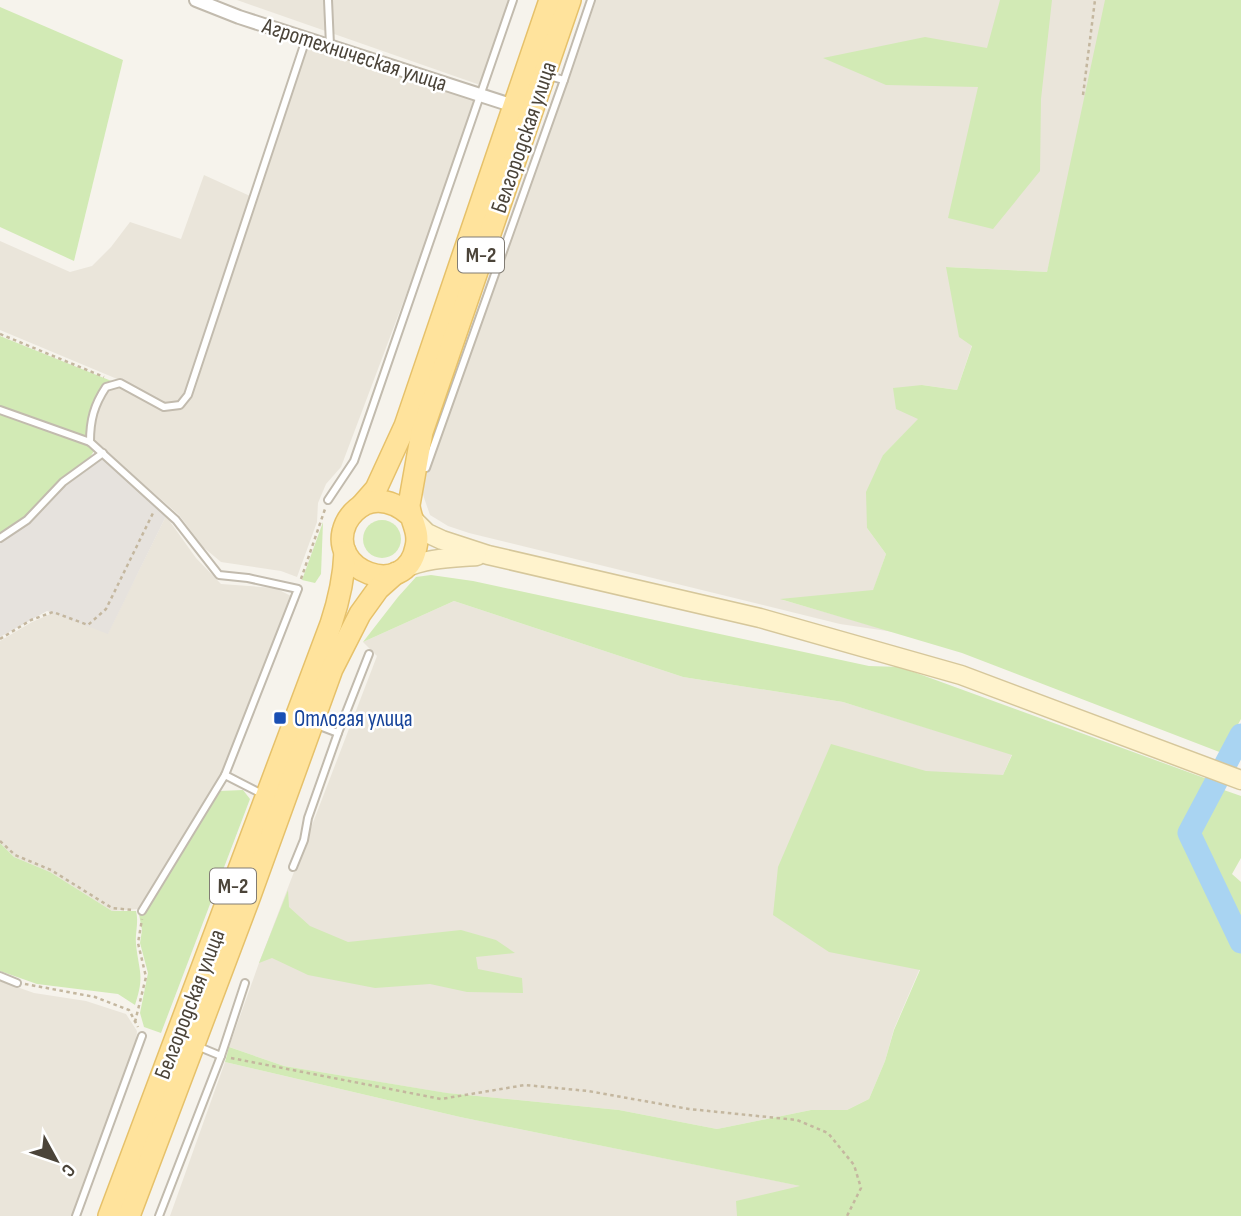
<svg xmlns="http://www.w3.org/2000/svg" width="1241" height="1216" viewBox="0 0 1241 1216" font-family="'Sofia Sans Condensed',sans-serif">
	<style>
		.residential { fill: #eae5da }
		.industrial { fill: #e6e2dd }
		.green { fill: #d2eab5 }
		.lines { fill: none; stroke-linecap: round; stroke-linejoin: round }
		.river { stroke: #a9d4f2; stroke-width: 23 }
		.lane-casing { stroke: #c2bbae; stroke-width: 10 }
		.street-casing { stroke: #c2bbae; stroke-width: 16 }
		.secondary-casing { stroke: #d6c79b; stroke-width: 21 }
		.primary-casing { stroke: #e6c16a; stroke-width: 24 }
		.path { stroke: #c4b79f; stroke-width: 2.5; stroke-dasharray: 3.5 3.5; stroke-linecap: butt }
		.lane { stroke: #fff; stroke-width: 6 }
		.street { stroke: #fff; stroke-width: 12 }
		.secondary { stroke: #fff3cd; stroke-width: 18 }
		.primary { stroke: #ffe39c; stroke-width: 21 }
		.transit-dot { fill: #1a4fb4; stroke: #fff; stroke-width: 2.5 }
		.labels { text-anchor: middle; stroke-width: 5; stroke-linejoin: round; paint-order: stroke }
		.shield { fill: #fff; stroke: #817c74; stroke-width: 2 }
		.shield-label { font-size: 21px; font-weight: bold; fill: #4b4439 }
		.street-label { font-size: 23px; fill: #4b4439; stroke: #fff }
		.transit-label { font-size: 23px; fill: #164399; stroke: #fff; text-anchor: start }
	</style>
	<rect width="100%" height="100%" fill="#f6f3ec"/>
	<g class="residential">
		<path d="M237,0H513L483,86Z"/>
		<path d="M587,0H1119L1047,272L947,267L972,345L957,390L922,385L919,419L883,455L867,528L886,554L873,591L783,600L894,632L840,624L469,533L448,526L430,515L421,489Z"/>
		<path d="M305,43L475,98L478,104L341,467L326,484L318,503L317,522L297,577L281,571L221,562L203,547L179,515L93,440V425L98,404L107,390L121,387L122,381L0,330V241L70,272L92,266L111,247L130,222L181,239L204,175L250,196Z"/>
		<path d="M166,516L196,558L221,584L275,588L299,600L220,791L157,887L138,909L112,911L50,872L14,857L0,843V641L32,622L53,613L108,633Z"/>
		<path d="M454,601L683,677L843,702L1012,754L894,1029L885,1061L869,1099L847,1110H811L717,1129L619,1110L446,1093L284,1066L229,1047L259,963L377,656L363,642Z"/>
		<path d="M0,981L34,993L86,1001L126,1014L137,1031L135,1050L72,1216H0Z"/>
		<path d="M225,1062L460,1117L801,1186L881,1216H170Z"/>
	</g>
	<path class="industrial" d="M103,458L166,516L108,634L47,611L0,637V542L29,522L64,486Z"/>
	<g class="green">
		<path d="M1000,0H1052L1041,99L1040,171L993,229L948,218L978,87L886,85L823,58L925,37L987,48Z"/>
		<path d="M1105,0H1241V719L1222,753L962,653L780,599L873,590L886,554L867,528L866,492L883,455L918,419L896,409L893,388L922,385L957,390L972,346L959,337L946,267L1047,272Z"/>
		<path d="M0,7L123,60L74,261L0,227Z"/>
		<path d="M0,336L114,382C92,390 88,418 87,438L0,407Z"/>
		<path d="M0,414L87,445L94,451L90,457L62,479L26,517L0,534Z"/>
		<circle cx="382" cy="539" r="19"/>
		<path d="M323,522L321,574L315,583L302,580Z"/>
		<path d="M431,575L473,581L869,666L900,667L1210,780L1209,810L1221,789L1241,796V858L1232,874L1241,882V1216H737L736,1201L800,1186L460,1117L225,1062L229,1047L284,1066L447,1093L619,1110L717,1129L811,1110H847L869,1099L885,1061L894,1030L920,970L829,952L773,915L778,867L831,744L926,771L1003,775L1012,755L843,702L683,677L454,601L363,642L398,597L416,577Z"/>
		<path d="M243,790L250,799L161,1033L144,1027L140,1013L148,973L140,943L142,930L138,909L157,887L220,791Z"/>
		<path d="M0,843L14,857L50,872L112,911H136C139,923 135,932 136,944C139,973 145,975 135,1005L118,994L37,984L0,971Z"/>
		<path d="M288,890L289,907L310,926L348,942L461,930L496,940L515,953L476,957L478,969L522,978L523,993L467,992L430,984L375,988L308,975L272,958L259,963Z"/>
	</g>
	<g class="lines">
		<path class="river" d="M1241,735L1189,833L1241,942"/>
		<g class="lane-casing">
			<g id="lane">
				<path d="M328,0L330,45"/>
				<path d="M549,76L564,80L591,0"/>
				<path d="M0,410L90,442"/>
				<path d="M426,468L564,80"/>
				<path d="M328,500L354,461L513,0"/>
				<path d="M0,538L27,520L63,482L103,453"/>
				<path d="M317,725L338,733L369,654"/>
				<path d="M225,775L298,589L248,578L219,575L176,520L90,442C90,420 94,405 106,387L120,383L164,407L180,405L188,395L306,39"/>
				<path d="M293,867L304,840L308,818L338,733"/>
				<path d="M142,911L225,775L262,794"/>
				<path d="M0,976L17,983"/>
				<path d="M221,1056L245,983"/>
				<path d="M76,1216L142,1036"/>
				<path d="M159,1216L221,1056L197,1046"/>
			</g>
		</g>
		<g class="street-casing">
			<path id="street" d="M196,0L239,17L514,106"/>
		</g>
		<g class="secondary-casing">
			<g id="secondary">
				<path d="M413,519L427,533L442,540L488,555L760,618L961,675L1241,780"/>
				<path d="M403,569C426,558 452,558 477,556"/>
			</g>
		</g>
		<g class="primary-casing">
			<g id="primary">
				<path d="M362,505L376,489L405,426L550,0"/>
				<path d="M410,515C397,504 382,497 365,504C357,508 350,515 346,523C324,571 406,601 416,547C420,531 410,520 409,505L422,432L570,0"/>
				<path d="M109,1216L331,624C339,600 344,578 345,552"/>
				<path d="M129,1216L248,901L332,669L360,614L378,589L396,573"/>
			</g>
		</g>
		<g class="path">
			<path d="M1083,95L1095,0"/>
			<path d="M0,334L104,377"/>
			<path d="M301,579L325,509"/>
			<path d="M0,639L31,620L53,612L88,625L106,609L154,511"/>
			<path d="M0,841L15,855L51,870L112,908L133,910"/>
			<path d="M25,984L95,997L129,1010L138,1027"/>
			<path d="M135,1022L146,977L138,943L142,919"/>
			<path d="M231,1058L441,1099L525,1085L588,1091L689,1109L797,1120L828,1133L854,1165L861,1188L847,1216"/>
		</g>
		<use href="#lane" class="lane"/>
		<use href="#street" class="street"/>
		<use href="#secondary" class="secondary"/>
		<use href="#primary" class="primary"/>
	</g>
	<rect class="transit-dot" x="273" y="711" width="14" height="14" rx="3.5"/>
	<g class="labels">
		<g class="shield">
			<rect x="458" y="237.5" width="46" height="35" rx="5"/>
			<rect x="210" y="868.5" width="46" height="35" rx="5"/>
		</g>
		<g class="shield-label">
			<text x="481" y="262">М-2</text>
			<text x="233" y="893">М-2</text>
		</g>
		<g class="street-label">
			<text transform="translate(355 54) rotate(18)" y="8">Агротехническая улица</text>
			<text transform="translate(523 137) rotate(-71)" y="8">Белгородская улица</text>
			<text transform="translate(189 1004) rotate(-69)" y="8">Белгородская улица</text>
		</g>
		<g class="transit-label">
			<text x="294" y="726">Отлогая улица</text>
		</g>
	</g>
	<g transform="translate(56 1160) rotate(130)" stroke="#ffffff" stroke-width="5" paint-order="stroke">
	<path d="M0-5L12 26L0 18L-12 26Z" fill="#4b4439"/>
	<text y="-10" font-size="19" font-weight="bold" text-anchor="middle" fill="#4b4439">С</text>
	</g>
</svg>
